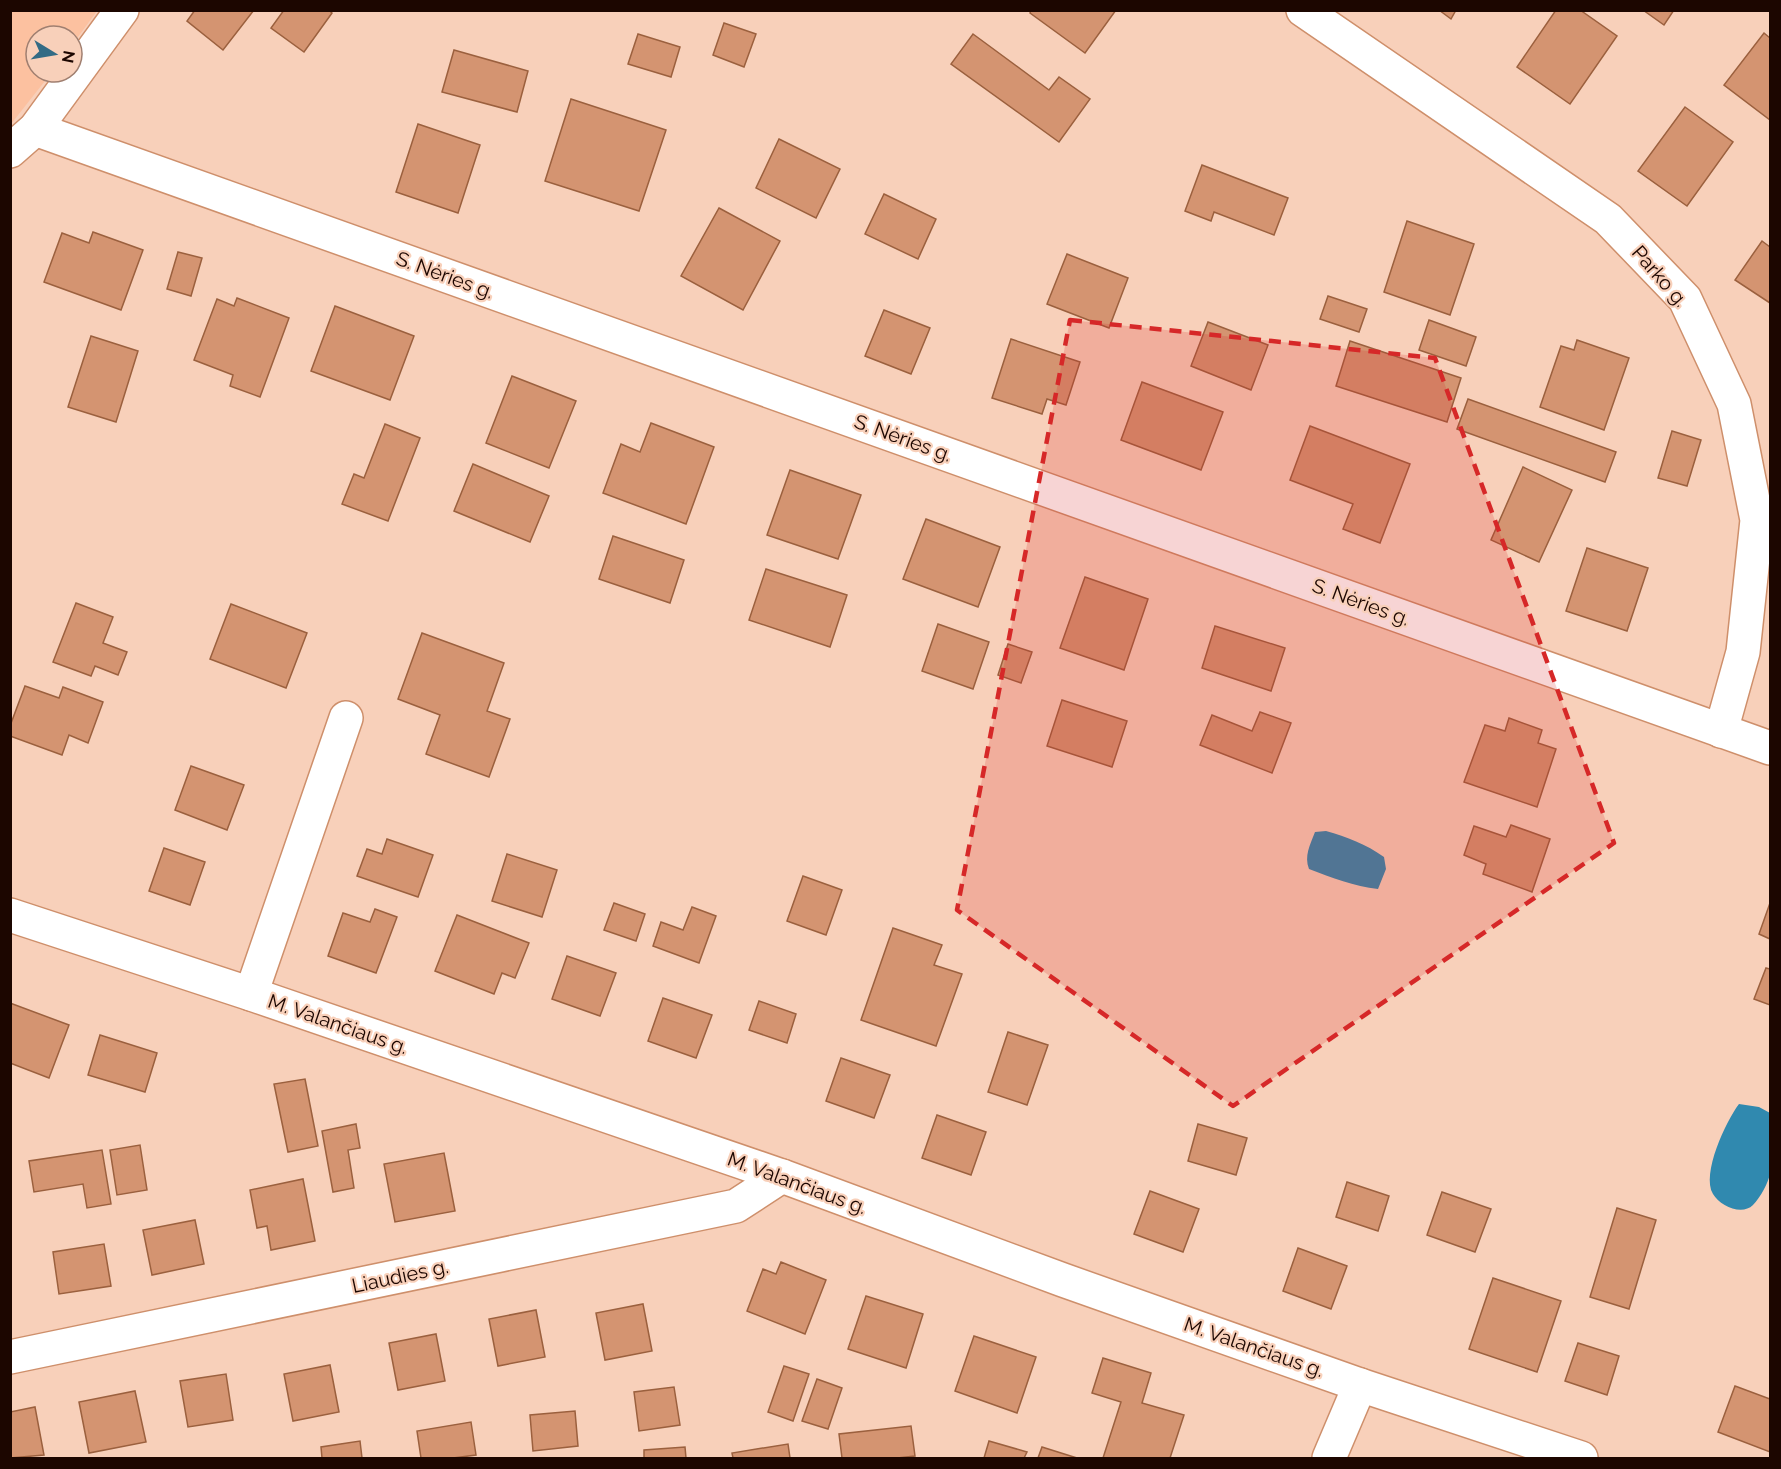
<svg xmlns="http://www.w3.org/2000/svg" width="1781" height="1469" viewBox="0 0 1781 1469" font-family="Raleway,sans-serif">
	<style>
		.built { fill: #fcc1a0 }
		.water { fill: #3089af }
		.building { fill: #d49471; stroke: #9b603e; stroke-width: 1.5 }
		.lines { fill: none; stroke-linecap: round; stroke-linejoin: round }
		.minor-casing { stroke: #ce8f6b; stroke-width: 36 }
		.minor { stroke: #fff; stroke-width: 33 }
		.marked { fill: #d62828; fill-opacity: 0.2; stroke: #d62828; stroke-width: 4.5; stroke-dasharray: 12 8; stroke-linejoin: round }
		.labels { text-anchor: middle; stroke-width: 4.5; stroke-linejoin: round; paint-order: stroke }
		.street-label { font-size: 20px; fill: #1c0600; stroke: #f8d0ba }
	</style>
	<rect width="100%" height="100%" fill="#f8d0ba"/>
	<path class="built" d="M11,10L97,11L72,45V36H36V72H52L11,124Z"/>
	<g class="water">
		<path d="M1326,831C1347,837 1366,844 1384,857L1386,869L1378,889C1354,886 1332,878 1309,869C1304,856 1310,845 1315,832Z"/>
		<path d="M1739,1104L1759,1107L1770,1113C1771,1132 1773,1153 1770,1173C1769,1182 1760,1198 1753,1205C1742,1216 1720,1206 1713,1194C1701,1174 1726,1121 1739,1104Z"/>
	</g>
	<g class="building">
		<path d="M195,10H254L223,50L187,21Z"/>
		<path d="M284,10H329L332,13L304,52L271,28Z"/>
		<path d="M1031,10H1116L1085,53L1030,13Z"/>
		<path d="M1439,10H1456L1451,19Z"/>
		<path d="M1556,10H1580L1617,36L1570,104L1517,67Z"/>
		<path d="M1643,10H1674L1664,25Z"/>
		<path d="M724,23L756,34L744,67L713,55Z"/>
		<path d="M1764,33L1770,38V120L1724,85Z"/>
		<path d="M638,34L680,47L671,77L628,64Z"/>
		<path d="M973,34L1049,90L1059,77L1090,99L1059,142L951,64Z"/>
		<path d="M454,50L528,71L517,112L442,92Z"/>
		<path d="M571,99L666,130L639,211L545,181Z"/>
		<path d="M1685,107L1733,142L1687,206L1638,171Z"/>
		<path d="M418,124L480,145L458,213L396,192Z"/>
		<path d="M779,139L840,169L816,218L756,188Z"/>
		<path d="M1202,165L1288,198L1274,235L1214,212L1211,221L1185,211Z"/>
		<path d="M884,194L936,219L918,259L865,234Z"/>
		<path d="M719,208L780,241L743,310L681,276Z"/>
		<path d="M1407,221L1474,244L1450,315L1384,292Z"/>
		<path d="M93,232L143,250L121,310L44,282L62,233L89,243Z"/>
		<path d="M1762,241L1770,247V303L1735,280Z"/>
		<path d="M178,252L202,258L191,296L167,289Z"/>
		<path d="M1067,254L1128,278L1109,328L1047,304Z"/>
		<path d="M1328,296L1367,309L1359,332L1320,319Z"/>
		<path d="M237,298L289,318L260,397L230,386L233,375L194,360L217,299L234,306Z"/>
		<path d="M335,306L414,336L390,400L311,371Z"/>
		<path d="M884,310L930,328L911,374L865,356Z"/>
		<path d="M1429,320L1476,337L1466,366L1419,350Z"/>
		<path d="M1208,322L1268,345L1251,390L1191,366Z"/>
		<path d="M91,336L138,351L116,422L68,407Z"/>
		<path d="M1011,339L1080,362L1066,405L1047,399L1042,414L992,398Z"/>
		<path d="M1577,340L1629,358L1604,430L1540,407L1561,346L1574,350Z"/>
		<path d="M1350,341L1461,378L1447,422L1336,386Z"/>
		<path d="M512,376L576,401L549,468L486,443Z"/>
		<path d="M1142,382L1223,412L1201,470L1121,440Z"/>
		<path d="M1468,399L1616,452L1605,482L1457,429Z"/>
		<path d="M651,423L714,447L686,524L603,493L621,444L640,452Z"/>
		<path d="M385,424L420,438L388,521L342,504L354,474L364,478Z"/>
		<path d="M1310,426L1410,464L1380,543L1343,529L1353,504L1290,480Z"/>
		<path d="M1672,431L1701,440L1687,486L1658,478Z"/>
		<path d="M473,464L549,496L530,542L454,511Z"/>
		<path d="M1523,467L1572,490L1539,562L1491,540Z"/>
		<path d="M790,470L861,495L838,559L767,535Z"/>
		<path d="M926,519L1000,547L978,607L903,579Z"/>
		<path d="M613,536L684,560L670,603L599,579Z"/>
		<path d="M1587,548L1648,568L1627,631L1566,611Z"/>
		<path d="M766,569L847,595L830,647L749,620Z"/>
		<path d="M1085,577L1148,599L1124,670L1060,648Z"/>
		<path d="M76,603L113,617L103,643L127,652L118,675L95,666L91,676L53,662Z"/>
		<path d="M231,604L307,633L286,688L210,659Z"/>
		<path d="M938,624L989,642L973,689L922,671Z"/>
		<path d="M1215,626L1285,648L1271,691L1202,668Z"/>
		<path d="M422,633L504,663L487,711L510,719L489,777L426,754L440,715L398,699Z"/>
		<path d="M1008,644L1032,652L1021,683L998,675Z"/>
		<path d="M25,686L59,698L63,687L103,702L88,743L69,735L62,755L10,736V726Z"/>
		<path d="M1062,700L1127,721L1112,767L1047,746Z"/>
		<path d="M1260,712L1291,723L1272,773L1200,745L1212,715L1252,731Z"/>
		<path d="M1509,718L1542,730L1538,743L1556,749L1537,807L1464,782L1485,725L1505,731Z"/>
		<path d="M191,766L244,785L227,830L175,810Z"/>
		<path d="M1511,825L1550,839L1532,892L1483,874L1486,864L1464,855L1474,826L1506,837Z"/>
		<path d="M387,839L433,855L418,897L357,876L367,849L382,854Z"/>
		<path d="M164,848L205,862L190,905L149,891Z"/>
		<path d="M507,854L557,870L542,917L492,901Z"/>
		<path d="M803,876L842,890L826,935L787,921Z"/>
		<path d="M614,903L645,914L636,941L604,930Z"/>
		<path d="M1770,903V939L1759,934Z"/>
		<path d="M692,907L716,916L699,963L653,946L661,922L683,930Z"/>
		<path d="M375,909L397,917L376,973L328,956L343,913L370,922Z"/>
		<path d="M457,915L529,943L515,978L502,973L494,994L435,971Z"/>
		<path d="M893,928L942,945L934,965L962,974L936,1046L861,1020Z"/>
		<path d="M567,956L616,973L600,1016L552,999Z"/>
		<path d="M1766,968L1770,969V1005L1754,999Z"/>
		<path d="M663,998L712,1015L696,1058L648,1041Z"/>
		<path d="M759,1001L796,1014L787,1043L749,1030Z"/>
		<path d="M10,1003L69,1025L49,1078L10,1063Z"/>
		<path d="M1008,1032L1048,1045L1027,1105L988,1092Z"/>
		<path d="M100,1035L157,1053L145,1092L88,1075Z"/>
		<path d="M841,1058L890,1075L874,1118L826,1101Z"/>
		<path d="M305,1079L318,1146L288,1152L274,1084Z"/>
		<path d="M937,1115L986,1132L971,1175L922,1158Z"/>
		<path d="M356,1124L360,1148L348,1150L354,1188L333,1192L322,1131Z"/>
		<path d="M1198,1124L1247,1138L1236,1175L1188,1161Z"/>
		<path d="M140,1145L147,1190L117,1195L110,1150Z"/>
		<path d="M102,1150L111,1204L87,1208L83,1184L34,1192L29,1161Z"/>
		<path d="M444,1153L455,1211L395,1222L384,1164Z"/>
		<path d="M303,1179L315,1241L271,1250L267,1226L257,1228L250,1190Z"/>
		<path d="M1347,1182L1389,1196L1378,1231L1336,1217Z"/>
		<path d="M1150,1191L1199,1209L1183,1252L1134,1234Z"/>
		<path d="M1442,1192L1491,1209L1475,1252L1427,1235Z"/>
		<path d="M1617,1208L1656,1220L1629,1309L1590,1297Z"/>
		<path d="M195,1220L204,1264L152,1275L143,1230Z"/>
		<path d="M104,1244L111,1286L59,1294L53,1252Z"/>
		<path d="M1298,1248L1347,1266L1331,1309L1283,1291Z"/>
		<path d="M781,1262L826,1280L805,1334L747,1311L763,1269L776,1274Z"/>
		<path d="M1493,1278L1561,1301L1537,1372L1469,1349Z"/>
		<path d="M866,1296L923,1314L906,1368L848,1349Z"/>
		<path d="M643,1304L652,1351L605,1360L596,1313Z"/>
		<path d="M536,1310L545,1357L498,1366L489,1319Z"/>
		<path d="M436,1334L445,1381L398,1390L389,1343Z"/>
		<path d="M974,1336L1036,1357L1017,1413L955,1391Z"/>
		<path d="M1578,1343L1619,1356L1607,1395L1565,1381Z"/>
		<path d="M1103,1358L1151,1373L1142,1403L1184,1415L1170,1458H1103L1121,1402L1092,1393Z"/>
		<path d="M330,1365L339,1412L293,1421L284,1374Z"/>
		<path d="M784,1366L809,1374L793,1421L768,1412Z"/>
		<path d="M226,1374L233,1420L188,1427L180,1381Z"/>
		<path d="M817,1379L842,1388L828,1429L802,1421Z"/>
		<path d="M1735,1386L1770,1399V1452L1718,1432Z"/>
		<path d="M674,1387L680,1425L639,1431L634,1392Z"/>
		<path d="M135,1391L146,1442L89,1453L79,1402Z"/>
		<path d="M35,1407L44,1455L10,1458V1412Z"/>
		<path d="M575,1411L578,1446L533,1451L530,1415Z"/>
		<path d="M471,1422L476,1455L453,1458H421L417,1431Z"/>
		<path d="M911,1426L915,1456L897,1458H842L839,1434Z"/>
		<path d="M360,1441L362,1458H322L321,1447Z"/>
		<path d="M989,1441L1027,1452L1024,1458H984Z"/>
		<path d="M788,1444L790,1458H733L732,1453Z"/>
		<path d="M685,1447L686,1458H644V1450Z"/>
		<path d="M1042,1447L1077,1458H1038Z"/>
	</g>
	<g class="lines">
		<g class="minor-casing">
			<g id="minor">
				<path d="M1303,10L1608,219L1685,299L1734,404L1757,520L1743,652L1721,731"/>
				<path d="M35,129L1770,748"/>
				<path d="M10,151L35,129L122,10"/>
				<path d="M10,915L251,994L782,1176L1063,1280L1360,1385L1581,1458"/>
				<path d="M251,994L346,718"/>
				<path d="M10,1357L736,1206L782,1176"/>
				<path d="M1329,1458L1360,1385"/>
			</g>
		</g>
		<use href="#minor" class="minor"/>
	</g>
	<path class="marked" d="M1070,320L1435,358L1614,843L1233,1106L957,910Z"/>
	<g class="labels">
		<g class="street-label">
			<text transform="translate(445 275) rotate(20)" y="7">S. Nėries g.</text>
			<text transform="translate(1660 276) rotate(49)" y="7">Parko g.</text>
			<text transform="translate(903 438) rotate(20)" y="7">S. Nėries g.</text>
			<text transform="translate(1361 602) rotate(20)" y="7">S. Nėries g.</text>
			<text transform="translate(338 1024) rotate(19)" y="7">M. Valančiaus g.</text>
			<text transform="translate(797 1183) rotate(20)" y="7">M. Valančiaus g.</text>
			<text transform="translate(400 1276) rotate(-12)" y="7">Liaudies g.</text>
			<text transform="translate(1254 1347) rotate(19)" y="7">M. Valančiaus g.</text>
		</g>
	</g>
	<rect width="1781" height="1469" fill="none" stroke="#1c0600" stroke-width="24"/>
	<g transform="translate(54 54) rotate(101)"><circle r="28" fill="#f8d0ba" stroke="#a07f70" stroke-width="1.5"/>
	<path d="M0-4.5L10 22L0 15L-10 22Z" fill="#336b85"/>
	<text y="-9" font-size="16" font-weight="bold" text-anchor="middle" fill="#1c0600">N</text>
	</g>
</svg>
